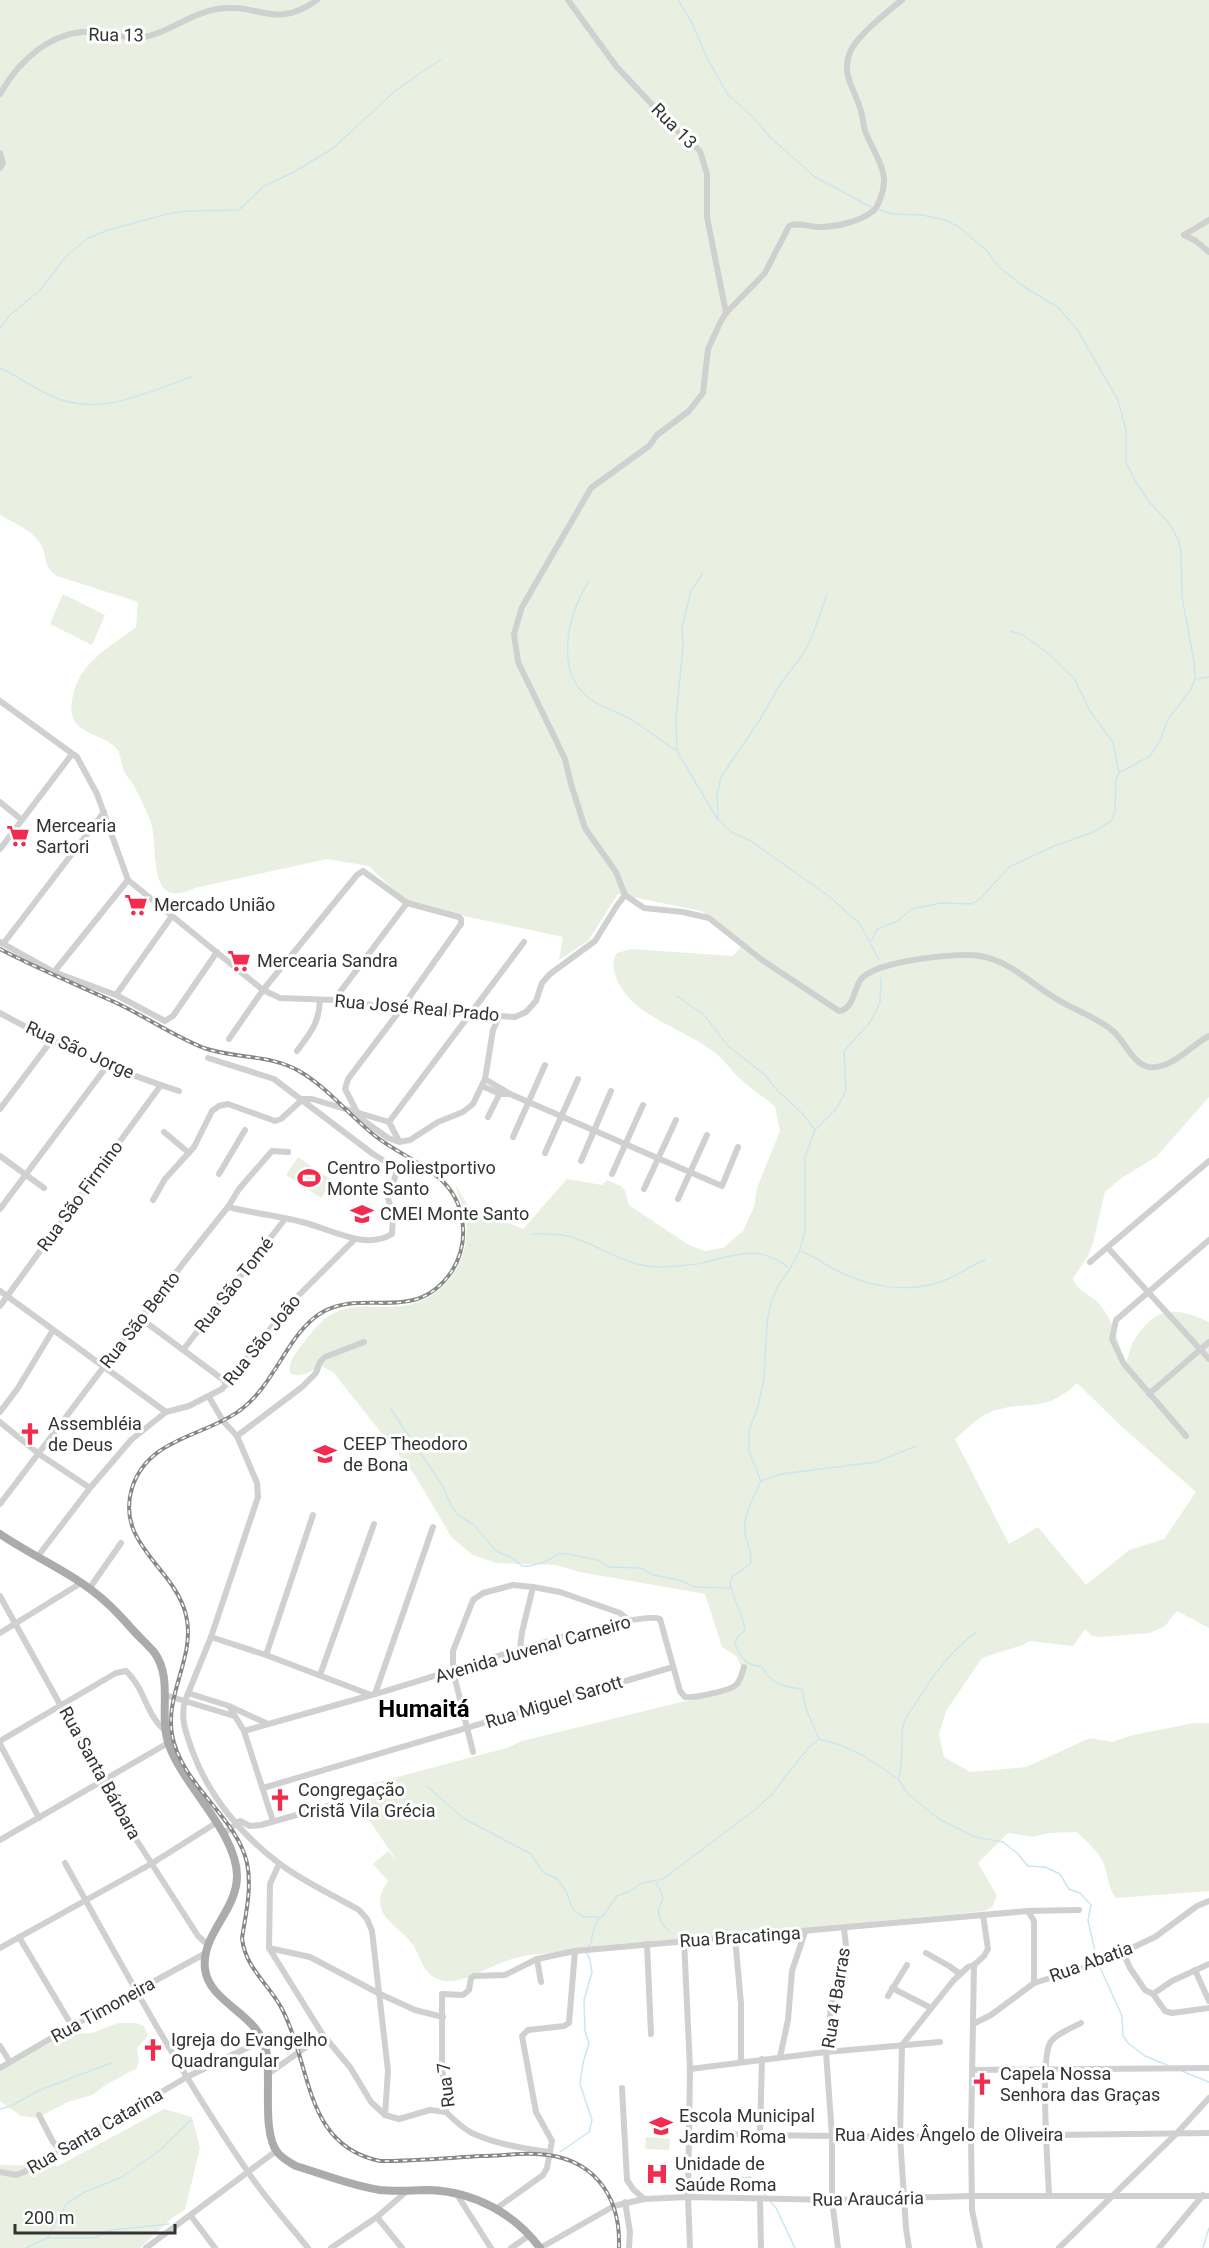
<svg xmlns="http://www.w3.org/2000/svg" width="1209" height="2248" viewBox="0 0 1209 2248" font-family="Roboto,sans-serif">
	<style>
		.green { fill: #eaf0e1; fill-rule: evenodd }
		.lines { fill: none; stroke-linecap: round; stroke-linejoin: round }
		.stream { stroke: #cce6f0; stroke-width: 1.5 }
		.minor { stroke: #d0d0d0; stroke-width: 6 }
		.major { stroke: #ababab; stroke-width: 8 }
		.rail-casing { stroke: #888; stroke-width: 4 }
		.rail { stroke: #fff; stroke-width: 1.5; stroke-dasharray: 4.5; stroke-linecap: butt }
		.labels { text-anchor: middle; stroke-width: 6; stroke-linejoin: round; paint-order: stroke }
		.street-label { font-size: 18px; fill: #333; stroke: #fff }
		.poi-label { font-size: 18px; fill: #333; stroke: #fff; text-anchor: start }
		.district-label { font-size: 24px; font-weight: bold; fill: #000; stroke: #fff }
	</style>
	<rect width="100%" height="100%" fill="#fff"/>
	<g class="green">
		<path d="M0,0H1209V1097L1156,1157L1120,1179L1105,1192L1093,1243L1088,1256L1073,1278C1076,1290 1087,1293 1096,1301C1113,1317 1118,1342 1126,1364C1128,1357 1130,1349 1133,1342C1154,1306 1176,1306 1209,1322V1628L1177,1611L1165,1626L1150,1633L1100,1637L1091,1635L1085,1629L1073,1646L1029,1641L1023,1645L982,1658L946,1711L939,1734L944,1757L970,1772L1026,1767L1090,1738L1112,1742L1133,1735L1194,1723H1209V1891L1116,1898C1108,1889 1108,1874 1103,1862C1098,1851 1086,1841 1077,1832L1049,1833L1033,1837L1008,1833L978,1863L997,1896L992,1907L985,1911L529,1955C521,1957 514,1958 506,1961C488,1967 465,1983 445,1981C423,1978 423,1960 413,1945C398,1923 365,1915 388,1881L373,1864L388,1851L397,1861L358,1804L355,1797L356,1792L371,1784L506,1748L522,1741L714,1694L734,1687L742,1669L737,1657L722,1647L705,1594L580,1572L556,1565L496,1563L473,1555L452,1538L414,1474L333,1372L321,1366C311,1371 300,1379 290,1373C288,1360 297,1351 305,1341C314,1329 324,1316 339,1311C358,1303 382,1309 402,1306C442,1301 470,1263 466,1224C465,1211 459,1197 455,1184L469,1207L523,1229L567,1179L602,1185L607,1180L621,1186L625,1191L629,1205L689,1245L705,1251L723,1248L743,1231L754,1207L757,1188L780,1131L775,1107C763,1096 748,1087 736,1075C729,1067 722,1058 714,1052C682,1027 628,1016 615,974C613,966 612,960 617,953L631,949L733,956L744,943L701,911L618,894L588,941L559,960L563,937L408,904L369,866L327,859L195,888C146,912 159,849 151,823C147,811 140,797 134,786C131,780 126,776 124,771C121,764 121,755 117,749C106,736 86,736 75,722C70,714 71,704 73,695C81,661 110,647 136,627L138,602L57,576C43,566 48,561 42,547C35,531 14,523 0,515ZM1077,1383L1121,1426L1196,1492L1164,1539L1129,1550L1086,1585L1038,1527L1009,1544L955,1439C966,1430 980,1415 993,1411C1030,1399 1043,1415 1077,1383Z"/>
		<path d="M63,594L105,615L92,645L50,624Z"/>
		<path d="M298,1157L333,1181L321,1198L286,1175Z"/>
		<path d="M118,2023H136L144,2026L148,2036L137,2048L139,2061L136,2069L107,2084L92,2095L68,2102L37,2118L21,2116L0,2101V2065L59,2035L92,2033Z"/>
		<path d="M164,2109L192,2117L200,2148L185,2210L173,2217L140,2248H0V2165L58,2166Z"/>
		<path d="M646,2137L670,2139L669,2150L645,2149Z"/>
	</g>
	<g class="lines">
		<g class="stream">
			<path d="M678,0L692,23L708,60L728,95L751,115L770,137L815,177L873,208"/>
			<path d="M878,209L892,214L922,215L945,220L959,227L987,251L999,267L1023,286L1059,308L1078,331L1118,400L1126,430V462L1135,481L1151,504L1169,523L1179,541L1181,551L1182,597L1194,661L1195,679L1190,691L1168,719L1161,739L1150,756L1119,773"/>
			<path d="M0,328L9,316L40,290L68,254L89,238L108,230L167,214L187,211L239,210L264,186L292,173L332,149L395,91L441,59"/>
			<path d="M0,368C17,376 32,387 49,395C98,419 146,392 192,377"/>
			<path d="M702,574L691,591L682,627L683,646L676,718L677,751L718,820L733,833L751,841L830,897L860,924L879,960"/>
			<path d="M589,581C568,614 553,671 590,699C604,709 620,712 635,722C649,731 662,742 676,750"/>
			<path d="M1196,679L1209,677"/>
			<path d="M718,818L717,795L721,777L759,721L781,683L803,654L812,637L827,594"/>
			<path d="M871,941L877,929L896,922L912,909L941,903L972,904L981,898L1009,867L1054,846L1094,832L1111,821L1115,811L1116,780L1119,773L1113,742L1090,711L1074,678L1050,655L1025,636L1011,631"/>
			<path d="M881,978L880,1003L871,1021L844,1051L846,1090L837,1108L815,1130L805,1157V1230L800,1250L790,1269L779,1284L771,1302L767,1322L764,1378L758,1406L749,1430V1452L761,1481C754,1496 743,1515 745,1532C746,1545 753,1549 750,1564L732,1577L730,1582C732,1598 743,1614 745,1630L736,1639L735,1644C740,1656 747,1667 761,1666C771,1684 783,1687 802,1689L806,1709L819,1739L840,1745L862,1755L898,1779L908,1794L939,1819L975,1837L1003,1842L1017,1853L1028,1866L1045,1867L1060,1874L1069,1889L1080,1893L1091,1905L1088,1920L1097,1961"/>
			<path d="M677,996L703,1014L728,1046L765,1075L778,1091L803,1114L815,1130"/>
			<path d="M531,1234C543,1234 557,1233 568,1236C597,1244 624,1265 655,1267C668,1267 684,1266 697,1264C731,1257 758,1242 789,1268"/>
			<path d="M801,1251C813,1256 823,1263 834,1269C867,1287 907,1294 943,1281C957,1276 970,1266 985,1260"/>
			<path d="M390,1408L442,1485L452,1507L458,1515L473,1524L496,1551L514,1559L522,1566H530L547,1561L558,1554H567L598,1560L609,1567L641,1568L653,1575L679,1580L695,1587L730,1588"/>
			<path d="M761,1481L781,1474L876,1462L916,1446"/>
			<path d="M899,1778C904,1761 900,1745 903,1727C904,1718 911,1710 916,1703C935,1673 947,1655 976,1632"/>
			<path d="M428,1787L463,1818L531,1854L543,1872L557,1879L566,1891L572,1908L583,1917H598"/>
			<path d="M656,1882C657,1889 661,1889 662,1895C664,1901 662,1900 660,1905C656,1916 661,1924 669,1931"/>
			<path d="M588,1948C595,1937 590,1929 600,1917H602L617,1896L630,1891L642,1883L663,1879L756,1809L771,1795L809,1747L819,1739"/>
			<path d="M1099,1965L1122,2016L1123,2036L1128,2043L1145,2056L1167,2065"/>
			<path d="M1182,2071L1209,2082"/>
			<path d="M0,2109L11,2106L40,2090L111,2063"/>
			<path d="M560,2152L589,2132L592,2120L580,2084L583,2063L589,2043L585,2031L584,2000L592,1972L590,1960L586,1952"/>
			<path d="M730,2179L750,2177L767,2197"/>
			<path d="M770,2201L776,2208L795,2248"/>
			<path d="M47,2238H94L112,2230L169,2224"/>
			<path d="M26,2248L47,2238L66,2204L85,2192L120,2178L132,2170L160,2150L191,2120"/>
			<path d="M1203,2248L1209,2228"/>
		</g>
		<g class="minor">
			<path d="M568,0L616,66L674,128L700,151L707,174V217L726,313"/>
			<path d="M0,94C19,60 53,29 95,32C111,33 128,40 145,37C170,32 191,13 217,9C259,2 273,31 317,0"/>
			<path d="M0,153L3,163L0,168"/>
			<path d="M1184,235L1196,241L1209,252"/>
			<path d="M1184,235L1209,220"/>
			<path d="M0,701L77,757L97,794L128,880L263,990L280,998L334,1000L401,1009L515,1017L526,1012L536,1001L542,983L550,974L595,941L616,907L625,895"/>
			<path d="M0,802L22,820"/>
			<path d="M0,849L72,754"/>
			<path d="M625,895L616,872L585,828L571,784L565,759L518,662L514,634L522,607L591,488L649,446L657,435L689,411L703,393L708,349L720,323L726,313L765,273L789,226C798,221 811,228 821,227C837,227 861,221 873,211C877,208 878,204 880,199C892,172 874,155 865,131C863,124 863,116 860,108C854,88 841,74 850,52C856,37 889,10 902,0"/>
			<path d="M625,895L644,908L683,912L709,918L762,960L839,1011C854,1009 853,990 861,979C877,961 956,952 980,956C1010,961 1030,983 1055,998C1073,1010 1098,1017 1114,1032C1125,1042 1133,1064 1149,1067C1172,1070 1191,1045 1209,1036"/>
			<path d="M0,942L54,972L116,995L165,1021L173,1016L217,952"/>
			<path d="M3,944L104,812"/>
			<path d="M54,972L128,880"/>
			<path d="M116,995L172,916"/>
			<path d="M334,1000L407,903"/>
			<path d="M0,1013C58,1045 116,1071 179,1091"/>
			<path d="M229,1039L263,990L357,875L363,871L407,903L459,917L461,919V924L401,1009L348,1079L345,1089L357,1112"/>
			<path d="M297,1051C310,1033 319,1024 320,1000"/>
			<path d="M208,1058L274,1079L373,1154L396,1168L397,1171L388,1198L393,1216L392,1234C365,1251 329,1228 302,1222C278,1216 253,1213 228,1207"/>
			<path d="M485,1079L510,1094L722,1186L738,1147"/>
			<path d="M482,1086L500,1094H510"/>
			<path d="M0,1109L51,1041"/>
			<path d="M353,1113L388,1138L399,1142L410,1140L438,1122L463,1112L473,1104L485,1079L493,1030L499,1017"/>
			<path d="M488,1117L502,1089"/>
			<path d="M389,1122L399,1141"/>
			<path d="M164,1132L189,1153"/>
			<path d="M513,1137L545,1065"/>
			<path d="M545,1153L578,1079"/>
			<path d="M0,1156L44,1188"/>
			<path d="M581,1161L611,1091"/>
			<path d="M219,1174L245,1130"/>
			<path d="M612,1174L643,1105"/>
			<path d="M644,1189L676,1120"/>
			<path d="M678,1199L707,1135"/>
			<path d="M153,1200L165,1179L194,1147L212,1111L219,1106L228,1104L275,1121L281,1119L303,1099H312L389,1122L524,942"/>
			<path d="M0,1209L107,1066"/>
			<path d="M1108,1248L1209,1359"/>
			<path d="M1090,1262L1209,1161"/>
			<path d="M0,1291L166,1412"/>
			<path d="M0,1306L161,1085"/>
			<path d="M140,1318L229,1384"/>
			<path d="M183,1350L285,1219"/>
			<path d="M1149,1394L1209,1342"/>
			<path d="M209,1397L223,1421L237,1436L257,1483L258,1497L211,1637L185,1701C180,1718 186,1733 192,1750C208,1795 242,1836 280,1864C304,1882 333,1895 359,1910L367,1919L372,1931L388,2071L385,2115"/>
			<path d="M0,1412L18,1388L53,1330"/>
			<path d="M0,1422L39,1454L90,1488"/>
			<path d="M237,1436L302,1387L316,1373L320,1362L325,1357L364,1342"/>
			<path d="M1186,1436L1124,1364L1112,1339L1116,1320L1209,1240"/>
			<path d="M0,1504C76,1405 149,1304 228,1207L239,1189L272,1151L288,1152"/>
			<path d="M38,1556L90,1488L131,1440L166,1412L189,1406L222,1389L293,1301L355,1239"/>
			<path d="M89,1589L121,1543"/>
			<path d="M0,1596L125,1822L198,1936L208,1945"/>
			<path d="M0,1633L81,1583"/>
			<path d="M211,1637L266,1655L371,1695"/>
			<path d="M520,1649L522,1632L533,1587"/>
			<path d="M266,1655L313,1515"/>
			<path d="M320,1675L374,1524"/>
			<path d="M188,1693L229,1706L244,1731L273,1821"/>
			<path d="M375,1694L433,1527"/>
			<path d="M165,1695L234,1716"/>
			<path d="M229,1706L268,1724"/>
			<path d="M244,1731C288,1719 331,1706 375,1694C417,1683 635,1608 660,1619L680,1691L685,1697C695,1698 729,1691 736,1685C741,1680 742,1673 744,1667"/>
			<path d="M0,1741L116,1673L126,1671C145,1688 146,1716 166,1731"/>
			<path d="M0,1744L39,1818"/>
			<path d="M473,1752L453,1671V1651L473,1600L483,1593L513,1585L533,1587L560,1592L620,1613L629,1620"/>
			<path d="M263,1788L673,1667"/>
			<path d="M223,1834L240,1821L250,1826L261,1825L342,1802"/>
			<path d="M0,1840L168,1743"/>
			<path d="M65,1863C122,1966 179,2071 246,2169C264,2197 287,2222 308,2248"/>
			<path d="M279,1864L270,1884L269,1948L323,2035L350,2067L371,2102L385,2115L399,2119L430,2110L446,2112"/>
			<path d="M1028,1911L1034,1921V1983"/>
			<path d="M19,1937L72,2026"/>
			<path d="M735,1937L741,2004V2062"/>
			<path d="M684,1940L690,2069L688,2197L690,2248"/>
			<path d="M647,1944L651,2034"/>
			<path d="M0,1948L151,1864L216,1823"/>
			<path d="M269,1948L310,1957L380,1994L415,2010L443,2017"/>
			<path d="M1123,1952L1130,1968L1145,1990L1153,1994L1165,2011L1172,2013L1209,2008"/>
			<path d="M926,1953L949,1966L960,1974"/>
			<path d="M537,1959L541,1982"/>
			<path d="M974,1965L971,2135L972,2210L980,2248"/>
			<path d="M1195,1970L1209,2001"/>
			<path d="M892,1988L931,2008"/>
			<path d="M1153,1994L1172,1981L1209,1964"/>
			<path d="M888,1996L907,1965"/>
			<path d="M973,2024L991,2015L1034,1983L1089,1966L1123,1952L1155,1937L1197,1906L1209,1901"/>
			<path d="M0,2046L10,2062"/>
			<path d="M780,2057L788,2020L792,1971L805,1932"/>
			<path d="M0,2068L72,2026L206,1953"/>
			<path d="M690,2069L826,2052L940,2042"/>
			<path d="M972,2070L1209,2068"/>
			<path d="M268,2074L323,2035"/>
			<path d="M622,2088L627,2180L633,2189L644,2199"/>
			<path d="M39,2115L53,2142L61,2151"/>
			<path d="M689,2134L896,2137L1209,2133"/>
			<path d="M760,2134L762,2059"/>
			<path d="M550,2152C525,2149 495,2144 472,2133C462,2128 454,2120 446,2112L442,2062V1994L463,1995L469,1990L471,1978L474,1976L505,1975L537,1959L575,1951L1028,1911L1079,1910"/>
			<path d="M0,2172L16,2175L24,2172L187,2077L263,2040"/>
			<path d="M456,2193L491,2248"/>
			<path d="M1049,2195C1048,2167 1040,2062 1050,2043C1055,2034 1072,2028 1081,2023"/>
			<path d="M760,2200L761,2248"/>
			<path d="M625,2202L630,2232L629,2248"/>
			<path d="M497,2208L543,2175L547,2168L552,2141L536,2112L522,2036L528,2030L564,2026L569,2023L575,1951"/>
			<path d="M191,2216L215,2248"/>
			<path d="M377,2217L402,2248"/>
			<path d="M146,2248L276,2151"/>
			<path d="M331,2248L377,2217L407,2191"/>
			<path d="M511,2248L530,2235"/>
			<path d="M540,2248L614,2206L644,2199L688,2197L832,2200L972,2196H1209"/>
			<path d="M838,2248L832,2200V2136L826,2052L831,2007L846,1946L844,1928"/>
			<path d="M909,2248L906,2228L900,2137L902,2045L953,1981L968,1967L974,1965L984,1956L988,1949L983,1915"/>
			<path d="M1059,2248L1177,2133L1209,2098"/>
			<path d="M1159,2248L1203,2195"/>
		</g>
		<path class="major" d="M0,1534C35,1558 76,1574 107,1603C116,1611 124,1620 132,1629C139,1637 147,1644 154,1652C174,1679 158,1715 169,1745C184,1787 237,1833 237,1876C237,1911 201,1934 205,1969C209,2003 259,2014 266,2050C272,2076 261,2133 278,2153C283,2159 289,2162 296,2166C323,2174 352,2186 380,2190C397,2192 413,2190 430,2190C474,2192 514,2213 540,2248"/>
		<g class="rail-casing">
			<path id="rail" d="M0,949C36,968 73,983 110,1000C142,1014 171,1035 204,1048C235,1059 270,1054 299,1071C327,1087 349,1115 374,1135C410,1164 460,1172 463,1228C464,1243 460,1258 452,1271C415,1326 365,1287 321,1313C287,1334 274,1387 239,1411C203,1437 148,1438 132,1488C115,1544 175,1568 186,1615C196,1656 165,1693 172,1734C180,1784 237,1817 247,1863C252,1888 246,1913 242,1938C245,1968 269,1984 282,2009C312,2065 303,2145 380,2161C413,2161 447,2158 481,2156C499,2156 518,2153 536,2154C592,2156 621,2194 619,2248"/>
		</g>
		<use href="#rail" class="rail"/>
	</g>
	<defs>
		<g id="supermarket-bare" transform="scale(1.8)"><path d="M-6-5.5h2.5l.6 2H6L4.5 2H-2.5L-4.4-4H-6ZM-1.5 3.2a1.3 1.3 0 1 0 .1 0ZM3 3.2a1.3 1.3 0 1 0 .1 0Z" fill="#f22c4f" stroke="#fff" stroke-width="2.5" paint-order="stroke"/></g>
		<g id="stadium-bare" transform="scale(1.8)"><path d="M0-5a6.5 5 0 1 0 0 10a6.5 5 0 1 0 0-10ZM-3.5-1.8h7v3.6h-7Z" fill="#f22c4f" stroke="#fff" stroke-width="2.5" paint-order="stroke"/></g>
		<g id="school-bare" transform="scale(1.8)"><path d="M0-5L7-2L0 1L-7-2ZM-4 1L0 2.5L4 1V4Q0 6-4 4Z" fill="#f22c4f" stroke="#fff" stroke-width="2.5" paint-order="stroke"/></g>
		<g id="church-bare" transform="scale(1.8)"><path d="M-1.2-6h2.4v3.5h3.3v2.4h-3.3V6h-2.4V-.1h-3.3v-2.4h3.3Z" fill="#f22c4f" stroke="#fff" stroke-width="2.5" paint-order="stroke"/></g>
		<g id="hospital-bare" transform="scale(1.8)"><path d="M-5-5h3v3.5h4V-5h3V5h-3V1.5h-4V5h-3Z" fill="#f22c4f" stroke="#fff" stroke-width="2.5" paint-order="stroke"/></g>
	</defs>
	<g fill-rule="evenodd">
		<use href="#supermarket-bare" x="18" y="836"/>
		<use href="#supermarket-bare" x="136" y="905"/>
		<use href="#supermarket-bare" x="239" y="961"/>
		<use href="#stadium-bare" x="309" y="1178"/>
		<use href="#school-bare" x="362" y="1214"/>
		<use href="#church-bare" x="30" y="1434"/>
		<use href="#school-bare" x="325" y="1454"/>
		<use href="#church-bare" x="280" y="1800"/>
		<use href="#church-bare" x="153" y="2050"/>
		<use href="#church-bare" x="982" y="2084"/>
		<use href="#school-bare" x="661" y="2126"/>
		<use href="#hospital-bare" x="657" y="2174"/>
	</g>
	<g class="labels">
		<g class="street-label">
			<text transform="translate(116 35) rotate(1)" y="6">Rua 13</text>
			<text transform="translate(674 126) rotate(45)" y="6">Rua 13</text>
			<text transform="translate(417 1008) rotate(5)" y="6">Rua José Real Prado</text>
			<text transform="translate(80 1050) rotate(24)" y="6">Rua São Jorge</text>
			<text transform="translate(80 1196) rotate(-54)" y="6">Rua São Firmino</text>
			<text transform="translate(234 1285) rotate(-52)" y="6">Rua São Tomé</text>
			<text transform="translate(140 1320) rotate(-52)" y="6">Rua São Bento</text>
			<text transform="translate(262 1340) rotate(-51)" y="6">Rua São João</text>
			<text transform="translate(533 1649) rotate(-16)" y="6">Avenida Juvenal Carneiro</text>
			<text transform="translate(554 1702) rotate(-17)" y="6">Rua Miguel Sarott</text>
			<text transform="translate(100 1773) rotate(61)" y="6">Rua Santa Bárbara</text>
			<text transform="translate(740 1937) rotate(-4)" y="6">Rua Bracatinga</text>
			<text transform="translate(1091 1962) rotate(-20)" y="6">Rua Abatia</text>
			<text transform="translate(836 1998) rotate(-81)" y="6">Rua 4 Barras</text>
			<text transform="translate(103 2010) rotate(-29)" y="6">Rua Timoneira</text>
			<text transform="translate(446 2085) rotate(-97)" y="6">Rua 7</text>
			<text transform="translate(95 2131) rotate(-30)" y="6">Rua Santa Catarina</text>
			<text x="949" y="2141">Rua Aides Ângelo de Oliveira</text>
			<text transform="translate(868 2199) rotate(-1)" y="6">Rua Araucária</text>
		</g>
		<g class="poi-label">
			<text x="36" y="832">Mercearia<tspan x="36" dy="21">Sartori</tspan></text>
			<text x="154" y="911">Mercado União</text>
			<text x="257" y="967">Mercearia Sandra</text>
			<text x="327" y="1174">Centro Poliestportivo<tspan x="327" dy="21">Monte Santo</tspan></text>
			<text x="380" y="1220">CMEI Monte Santo</text>
			<text x="48" y="1430">Assembléia<tspan x="48" dy="21">de Deus</tspan></text>
			<text x="343" y="1450">CEEP Theodoro<tspan x="343" dy="21">de Bona</tspan></text>
			<text x="298" y="1796">Congregação<tspan x="298" dy="21">Cristã Vila Grécia</tspan></text>
			<text x="171" y="2046">Igreja do Evangelho<tspan x="171" dy="21">Quadrangular</tspan></text>
			<text x="1000" y="2080">Capela Nossa<tspan x="1000" dy="21">Senhora das Graças</tspan></text>
			<text x="679" y="2122">Escola Municipal<tspan x="679" dy="21">Jardim Roma</tspan></text>
			<text x="675" y="2170">Unidade de<tspan x="675" dy="21">Saúde Roma</tspan></text>
		</g>
		<g class="district-label">
			<text x="424" y="1717">Humaitá</text>
		</g>
	</g>
	<path d="M15 2224v9h160v-9" fill="none" stroke="#333333" stroke-width="3"/>
	<text x="24" y="2224" font-size="18" fill="#333333" stroke="#ffffff" stroke-width="4.5" paint-order="stroke">200 m</text>
</svg>
